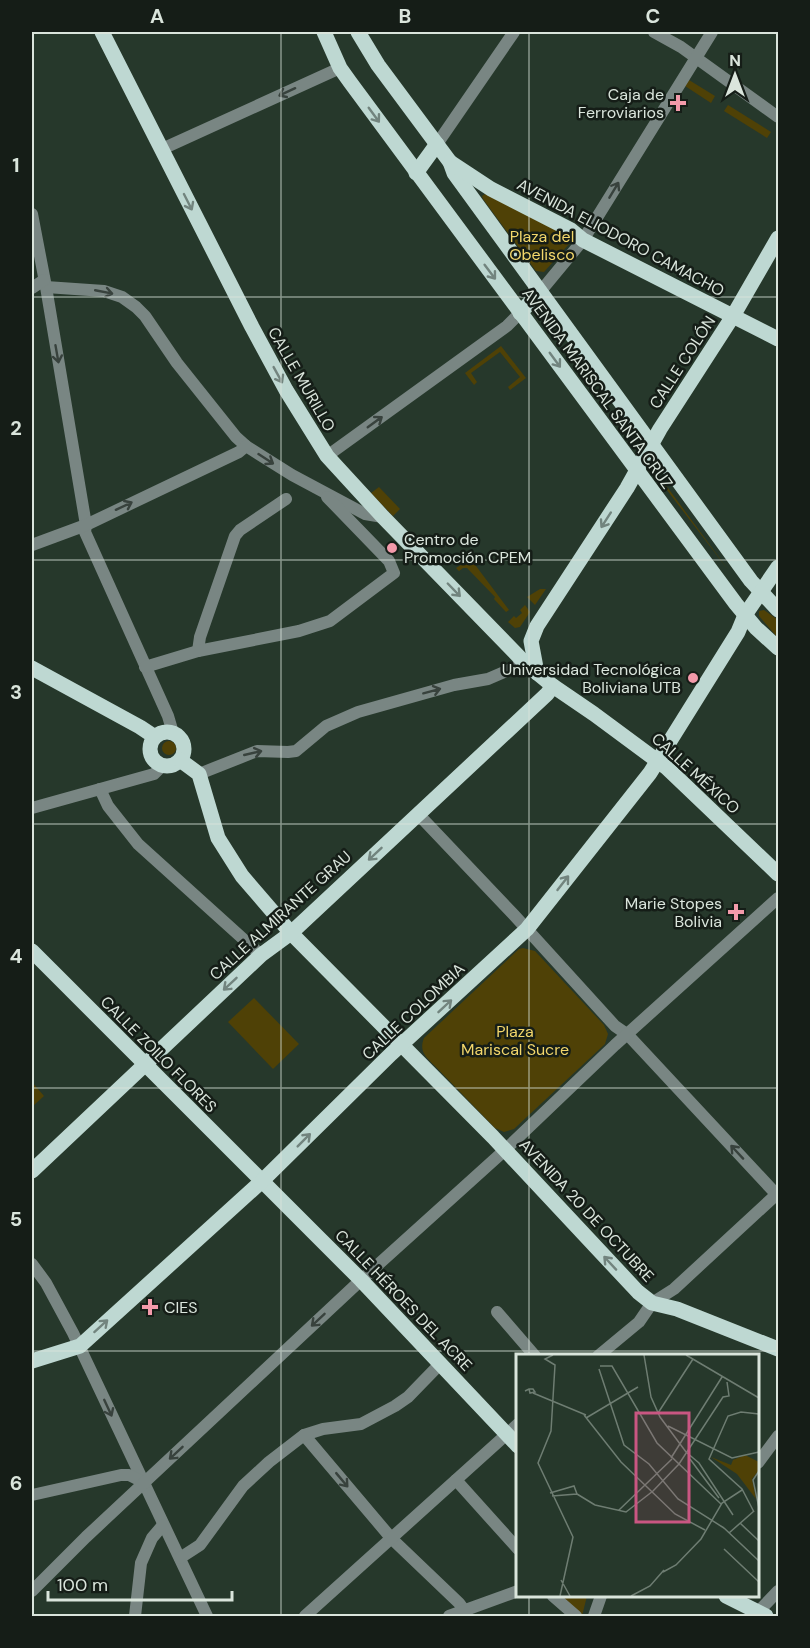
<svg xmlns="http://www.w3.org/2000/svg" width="810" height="1648" viewBox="0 0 810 1648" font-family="'DM Sans',sans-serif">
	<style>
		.green { fill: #4f4106 }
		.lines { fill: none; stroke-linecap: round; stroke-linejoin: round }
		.minor { stroke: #798683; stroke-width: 12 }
		.major { stroke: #bed8d2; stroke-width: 15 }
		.oneway { stroke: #38423d }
		.oneway2 { stroke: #72847e }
		.grid { fill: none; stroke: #dae5dc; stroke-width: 1.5; stroke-opacity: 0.55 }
		.poi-dot { fill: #f39aaa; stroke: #151d17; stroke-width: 2 }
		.labels { text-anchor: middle; stroke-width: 5; stroke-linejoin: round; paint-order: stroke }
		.poi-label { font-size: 16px; fill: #dae5dc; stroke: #151d17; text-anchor: end }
		.park-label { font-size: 16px; fill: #f3d76b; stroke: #151d17 }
		.street-label { font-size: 16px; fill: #dae5dc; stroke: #151d17 }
		.inset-road { fill: none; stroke: #6e7d72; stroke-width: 1.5 }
		.view { fill: #c95682; fill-opacity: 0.15; stroke: #c95682; stroke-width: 3 }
		.inset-edge { fill: none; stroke: #dae5dc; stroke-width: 3 }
		.neatline { fill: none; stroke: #dae5dc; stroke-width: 2 }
		.grid-label { font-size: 20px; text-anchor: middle; font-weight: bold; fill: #dae5dc }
	</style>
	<rect width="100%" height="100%" fill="#26382b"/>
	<g class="green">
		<path d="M689,80L715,96L711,103L685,86Z"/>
		<path d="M728,105L771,132L767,138L724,111Z"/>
		<path d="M485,194L569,235L570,243L544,272L536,271L483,199L482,196Z"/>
		<path d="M501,346L526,378L510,390L508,387L520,377L500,352L471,373L477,382L474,385L465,373Z"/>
		<path d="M662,480L729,571L660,481Z"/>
		<path d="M379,487L400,509L393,516L371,493Z"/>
		<path d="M467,561L470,564L473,562L509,610L506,612L494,599L495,597L467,568H463L459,571L456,568Z"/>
		<path d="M540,589H546L535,605L527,597Z"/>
		<path d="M525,605L530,612L520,627L515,628L508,622L514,616L516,618L522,613L520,610Z"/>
		<path d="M764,610L778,620V638L759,616V611Z"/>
		<circle cx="169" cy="748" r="7"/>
		<path d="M523,948L535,951L604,1025L608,1034L605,1044L514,1129L504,1132L495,1128L434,1065C425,1056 419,1051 424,1038L519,949Z"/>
		<path d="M254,998L299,1044L273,1069L228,1022Z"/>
		<path d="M32,1082L44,1096L32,1107Z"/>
		<path d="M560,1596H587L582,1616Z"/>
	</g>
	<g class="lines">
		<g class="minor">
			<path d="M654,32L681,47L778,117"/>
			<path d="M437,144L514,32"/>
			<path d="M162,149L340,68"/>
			<path d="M32,214L46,287L86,525L85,532L168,716L173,733"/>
			<path d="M46,287L104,291L122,297L136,307L145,316L177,363L236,437L246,446L292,475L365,514L383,517"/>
			<path d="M32,288L44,280"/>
			<path d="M540,292L583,240L712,32"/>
			<path d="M327,456L507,326L520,313"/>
			<path d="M32,545L86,525L239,452L246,446"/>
			<path d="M198,651L200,637L235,536L240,530L286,499"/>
			<path d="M145,667L198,651L299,631L330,621L394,573L389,561L327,497"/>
			<path d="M199,774L257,751L288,752L296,751L326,726L358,712L454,685L488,679L525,663"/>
			<path d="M100,789L108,806L138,844L261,955"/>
			<path d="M32,808L154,774L163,765"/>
			<path d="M418,814L514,915L615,1026L628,1035L778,1196"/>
			<path d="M32,1264L46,1283L73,1333L207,1616"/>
			<path d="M497,1312L535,1356"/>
			<path d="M598,1356L639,1322L652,1303L674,1289L778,1193"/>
			<path d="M304,1435L392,1539L459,1603L464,1610"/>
			<path d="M758,1463L778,1436"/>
			<path d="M456,1480L518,1549"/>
			<path d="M32,1495L121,1475H129L145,1483"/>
			<path d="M180,1558L200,1545L243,1486L269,1462L304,1435L323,1429L361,1424L395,1406L408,1397L440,1364"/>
			<path d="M32,1591L86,1537L361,1280L505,1150L615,1045L778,898"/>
			<path d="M553,1596L576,1616"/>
			<path d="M758,1612L778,1591"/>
			<path d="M135,1616L141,1563L152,1538L163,1525"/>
			<path d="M305,1616L518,1424"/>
			<path d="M449,1616L518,1591"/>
			<path d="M594,1616L601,1596"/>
		</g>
		<g class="major">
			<path d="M102,32L252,327L286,390L327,456L383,517L525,663L553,686L594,714L667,768L778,874"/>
			<path d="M324,32L340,68L350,82L736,604L756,628L778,648"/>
			<path d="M358,32L378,65L450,162L454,173L751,581L778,610"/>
			<path d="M450,162L491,189L571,230L583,240L778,339"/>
			<path d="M416,173L437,144"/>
			<path d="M520,313L540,292"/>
			<path d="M32,668L140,727L155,737"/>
			<path d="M537,673L531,641L537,626L627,488L660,429L733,316L778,238"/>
			<circle cx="167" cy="749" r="17"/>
			<path d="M180,760L199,774L218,838L242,876L291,933L493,1137L638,1292L652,1303L677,1309L778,1349"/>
			<path d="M32,951L361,1280L518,1446"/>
			<path d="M32,1171L261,955L291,933L547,694L553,686"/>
			<path d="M32,1361L80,1346L262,1181L391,1054L527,929L650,773L738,632L745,615L778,567"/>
			<path d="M726,1596L766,1616"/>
		</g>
	</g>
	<defs><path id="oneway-shaft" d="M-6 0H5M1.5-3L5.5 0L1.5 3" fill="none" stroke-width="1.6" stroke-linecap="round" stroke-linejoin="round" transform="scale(1.5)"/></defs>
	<g class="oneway">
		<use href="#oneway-shaft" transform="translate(287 92) rotate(155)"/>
		<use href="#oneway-shaft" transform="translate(614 190) rotate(-59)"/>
		<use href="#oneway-shaft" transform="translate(104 292) rotate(11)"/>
		<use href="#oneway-shaft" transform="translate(57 354) rotate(80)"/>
		<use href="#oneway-shaft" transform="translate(375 422) rotate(-36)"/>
		<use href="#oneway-shaft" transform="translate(266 459) rotate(33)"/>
		<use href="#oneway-shaft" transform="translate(124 506) rotate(-25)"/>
		<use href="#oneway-shaft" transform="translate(432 691) rotate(-15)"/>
		<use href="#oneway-shaft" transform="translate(253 753) rotate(-13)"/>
		<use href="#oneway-shaft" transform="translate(737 1152) rotate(-133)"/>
		<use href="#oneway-shaft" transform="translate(318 1320) rotate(137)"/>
		<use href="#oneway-shaft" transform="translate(108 1408) rotate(65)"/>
		<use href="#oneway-shaft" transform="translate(176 1453) rotate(137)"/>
		<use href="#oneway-shaft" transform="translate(342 1480) rotate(50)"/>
	</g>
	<g class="oneway2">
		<use href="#oneway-shaft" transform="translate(374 115) rotate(54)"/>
		<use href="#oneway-shaft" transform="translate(188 202) rotate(63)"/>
		<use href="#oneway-shaft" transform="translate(490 272) rotate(53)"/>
		<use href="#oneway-shaft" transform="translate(555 360) rotate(54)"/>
		<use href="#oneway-shaft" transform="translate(278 375) rotate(61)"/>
		<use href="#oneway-shaft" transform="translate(606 520) rotate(123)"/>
		<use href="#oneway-shaft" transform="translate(454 590) rotate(46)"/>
		<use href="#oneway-shaft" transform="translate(375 854) rotate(137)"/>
		<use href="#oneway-shaft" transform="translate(563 883) rotate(-52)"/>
		<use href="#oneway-shaft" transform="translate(230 984) rotate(137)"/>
		<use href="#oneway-shaft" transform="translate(445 1006) rotate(-43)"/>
		<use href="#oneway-shaft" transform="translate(304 1140) rotate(-45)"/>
		<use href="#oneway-shaft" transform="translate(610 1263) rotate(-133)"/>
		<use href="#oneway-shaft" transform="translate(101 1326) rotate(-42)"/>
	</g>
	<path class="grid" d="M281,32V1616M529,32V1356M32,297H778M32,560H778M32,824H778M32,1088H778M32,1351H778M529,1596V1616"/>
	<g class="poi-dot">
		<path d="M675 94h6v6h6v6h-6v6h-6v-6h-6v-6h6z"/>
		<circle cx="392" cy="548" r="6"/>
		<circle cx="693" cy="678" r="6"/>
		<path d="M733 903h6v6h6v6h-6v6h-6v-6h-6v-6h6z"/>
		<path d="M147 1298h6v6h6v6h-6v6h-6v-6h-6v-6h6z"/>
	</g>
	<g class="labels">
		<g class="poi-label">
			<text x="664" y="100">Caja de<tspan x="664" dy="18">Ferroviarios</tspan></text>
			<text x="404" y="545" text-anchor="start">Centro de<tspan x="404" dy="18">Promoción CPEM</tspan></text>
			<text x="681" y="675">Universidad Tecnológica<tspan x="681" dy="18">Boliviana UTB</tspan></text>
			<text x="722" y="909">Marie Stopes<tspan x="722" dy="18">Bolivia</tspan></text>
			<text x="164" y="1313" text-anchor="start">CIES</text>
		</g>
		<g class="park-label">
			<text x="542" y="242">Plaza del<tspan x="542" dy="18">Obelisco</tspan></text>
			<text x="515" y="1037">Plaza<tspan x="515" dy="18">Mariscal Sucre</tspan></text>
		</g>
		<g class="street-label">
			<text transform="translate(621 237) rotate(28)" y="6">AVENIDA ELIODORO CAMACHO</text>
			<text transform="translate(682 362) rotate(-57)" y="6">CALLE COLÓN</text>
			<text transform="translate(302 379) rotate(60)" y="6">CALLE MURILLO</text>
			<text transform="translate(598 388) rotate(54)" y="6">AVENIDA MARISCAL SANTA CRUZ</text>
			<text transform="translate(696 773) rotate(42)" y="6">CALLE MÉXICO</text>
			<text transform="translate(280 915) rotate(-42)" y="6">CALLE ALMIRANTE GRAU</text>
			<text transform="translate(413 1011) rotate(-43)" y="6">CALLE COLOMBIA</text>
			<text transform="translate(159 1054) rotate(45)" y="6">CALLE ZOILO FLORES</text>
			<text transform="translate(587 1210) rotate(47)" y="6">AVENIDA 20 DE OCTUBRE</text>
			<text transform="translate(404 1300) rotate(46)" y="6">CALLE HÉROES DEL ACRE</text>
		</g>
	</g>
	<g transform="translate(516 1354)">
		<rect width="243" height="243" fill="#26382b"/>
		<path d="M229,101L243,108V116L236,125L240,145L221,120L195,103L215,111L217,106Z" fill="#4f4106"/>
		<path class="inset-road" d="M37,1L29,5L39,11L35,77L22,109L57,183L44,242M128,1L135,43L144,63L170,98L183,109L217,161M170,1L243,44M84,12H96L141,89L205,150M83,15L108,91L133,110L162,145L208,174M9,37L13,35H17L19,38L14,39L13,35M17,39L70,61M142,59L177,5M68,61L105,108L159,160L189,176M70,64L122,33M152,72L216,104L243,98M155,104L206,23M174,105L203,144M243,117L237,126L243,154M34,139L58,132L61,140M61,140L79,151M36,142L61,140M79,151L110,158L137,137L163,110L207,43L213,42L211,28M103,156L156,105M238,158L226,135L193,105L212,62L225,58L243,60M224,169L243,187M208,174L243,207M213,179L238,157M208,195L243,228M147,218L160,211L185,185L206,149L226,136M45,226L54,242M115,242L134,232L148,216"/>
		<path class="view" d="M120,59H173V168H120Z"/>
		<rect width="243" height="243" class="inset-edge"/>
	</g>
	<rect width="810" height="1648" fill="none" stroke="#151d17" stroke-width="66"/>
	<g transform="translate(735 75)" stroke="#151d17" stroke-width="4.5" paint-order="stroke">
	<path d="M0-4.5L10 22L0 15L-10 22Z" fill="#dae5dc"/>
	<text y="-9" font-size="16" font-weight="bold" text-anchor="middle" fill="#dae5dc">N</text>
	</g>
	<path d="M48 1591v9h184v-9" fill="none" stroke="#dae5dc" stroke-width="3"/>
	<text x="57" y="1591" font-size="18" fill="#dae5dc" stroke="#151d17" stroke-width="4.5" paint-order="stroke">100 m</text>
	<rect x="33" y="33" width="744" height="1582" class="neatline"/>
	<g class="grid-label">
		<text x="157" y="23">A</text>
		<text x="405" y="23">B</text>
		<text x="653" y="23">C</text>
		<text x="16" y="172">1</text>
		<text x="16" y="435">2</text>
		<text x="16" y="699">3</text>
		<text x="16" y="963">4</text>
		<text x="16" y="1226">5</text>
		<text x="16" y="1490">6</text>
	</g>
</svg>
